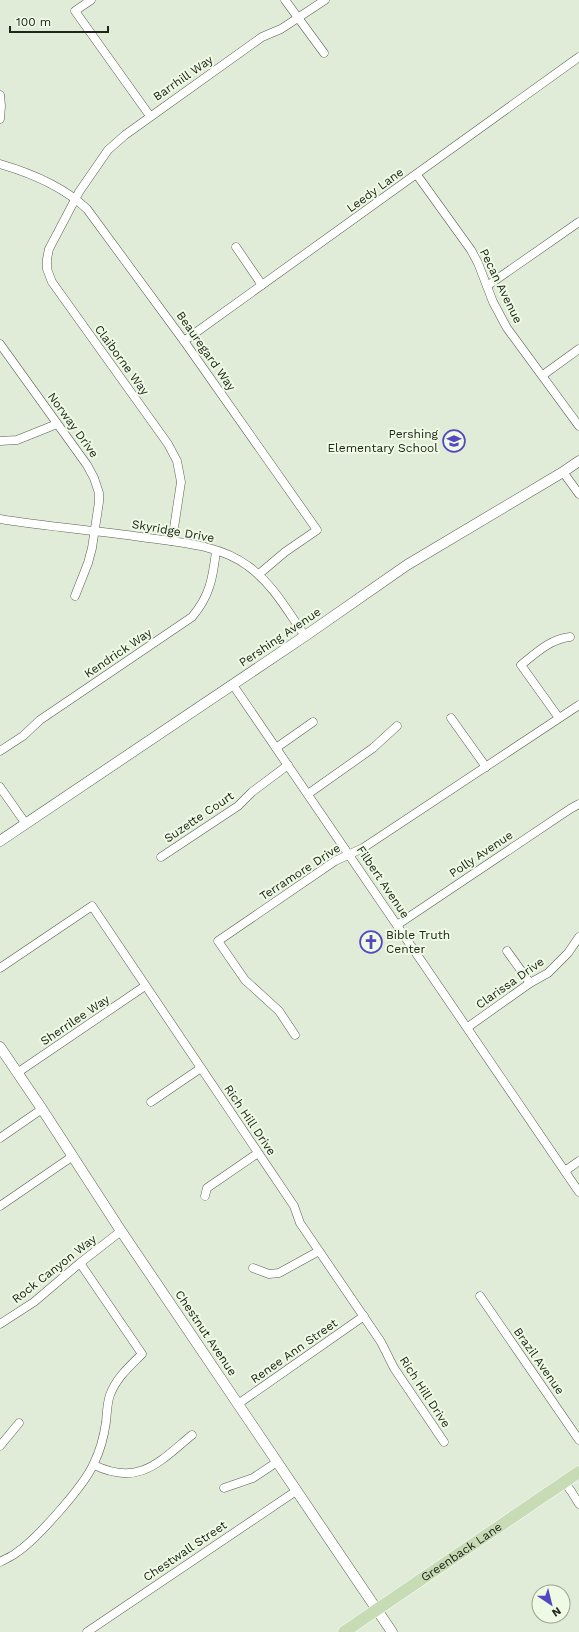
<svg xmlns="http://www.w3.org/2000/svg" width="579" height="1632" viewBox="0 0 579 1632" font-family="'Work Sans',sans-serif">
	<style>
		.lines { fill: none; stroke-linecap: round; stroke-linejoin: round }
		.minor-casing { stroke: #57614f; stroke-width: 9 }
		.tertiary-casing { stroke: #57614f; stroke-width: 11 }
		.primary-casing { stroke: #fff; stroke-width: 13 }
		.minor { stroke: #fff; stroke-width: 8 }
		.tertiary { stroke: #fff; stroke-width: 10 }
		.primary { stroke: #c7dcb5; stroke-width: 12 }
		.labels { text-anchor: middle; stroke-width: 4; stroke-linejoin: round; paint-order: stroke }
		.street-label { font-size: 12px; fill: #20241d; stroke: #eefae4 }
		.poi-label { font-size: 12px; fill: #20241d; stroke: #eefae4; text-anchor: end }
	</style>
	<rect width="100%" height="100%" fill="#e0ecd7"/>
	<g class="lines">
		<g class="minor-casing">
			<g id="minor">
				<path d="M91,0L75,11L150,116"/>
				<path d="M285,0L324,53"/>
				<path d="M0,95L1,106L0,119"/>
				<path d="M0,164C31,173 63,186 87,209L184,341L317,530L285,552L259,574"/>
				<path d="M417,175L471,250L478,263L493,302L507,328L579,426"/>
				<path d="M236,247L262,285"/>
				<path d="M487,286L579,222"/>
				<path d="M184,341L579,57"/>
				<path d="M0,344L87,465L94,478L99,493V502L92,548L88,563L75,596"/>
				<path d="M543,375L579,349"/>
				<path d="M0,441L17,440L57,424"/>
				<path d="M563,472L579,494"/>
				<path d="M0,519C47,527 94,530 141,537C176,542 219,544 248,566C273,584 288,612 305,636"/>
				<path d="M172,541L181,482L177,461L168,444L52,282L47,269V259L49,249L79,192L108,150L125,135L262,37L281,29L325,0"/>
				<path d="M233,685L579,1192"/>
				<path d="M451,718L486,767"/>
				<path d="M559,718L521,665C536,653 550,639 570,637"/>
				<path d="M276,748L313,722"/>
				<path d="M0,751L23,736L40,720L192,617C210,596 213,577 216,551"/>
				<path d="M0,787L26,824"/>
				<path d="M308,794L373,748L397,726"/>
				<path d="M161,857L238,806L252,792L288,765"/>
				<path d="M397,925L570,809L579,804"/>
				<path d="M507,951L530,983"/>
				<path d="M0,968L92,906L294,1206L300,1223L381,1342L394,1368L444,1442"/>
				<path d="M468,1027L530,983L548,973L568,953L579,937"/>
				<path d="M295,1035L279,1011L245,980L218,941L335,861L363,848L579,705"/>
				<path d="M17,1073L145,986"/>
				<path d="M151,1102L201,1068"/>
				<path d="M0,1138L42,1109"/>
				<path d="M565,1171L579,1161"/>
				<path d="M205,1196L207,1188L258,1153"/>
				<path d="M0,1206L73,1156"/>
				<path d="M253,1268L269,1274L279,1273L319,1251"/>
				<path d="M480,1296L579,1440"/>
				<path d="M0,1324L34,1302L80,1263L121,1231"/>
				<path d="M238,1404L364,1316"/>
				<path d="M0,1446L19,1423"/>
				<path d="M94,1465C140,1487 160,1461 192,1435"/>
				<path d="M564,1482L571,1491L579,1504"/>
				<path d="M224,1488L253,1478L277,1462"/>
				<path d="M0,1562C5,1559 11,1557 16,1553C36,1540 85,1485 94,1463C100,1451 104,1436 106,1422C107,1413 107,1403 110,1395C116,1378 130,1366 142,1354L80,1263"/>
				<path d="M87,1632L296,1491"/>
			</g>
		</g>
		<g class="tertiary-casing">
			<g id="tertiary">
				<path d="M0,841L305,636L407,565L563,472L579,461"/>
				<path d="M0,1047L42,1109L121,1231L392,1632"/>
			</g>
		</g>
		<g class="primary-casing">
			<g id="primary">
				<path id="s1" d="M344,1632L579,1472"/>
			</g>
		</g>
		<use href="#minor" class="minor"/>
		<use href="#tertiary" class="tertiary"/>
		<use href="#primary" class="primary"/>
	</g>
	<defs>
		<g id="school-ring" transform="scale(1.15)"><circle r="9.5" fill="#eefae4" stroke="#5249c0" stroke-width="1.5"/><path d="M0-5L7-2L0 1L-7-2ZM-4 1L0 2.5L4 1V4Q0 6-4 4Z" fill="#5249c0"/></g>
		<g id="church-ring" transform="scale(1.15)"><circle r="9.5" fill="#eefae4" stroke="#5249c0" stroke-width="1.5"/><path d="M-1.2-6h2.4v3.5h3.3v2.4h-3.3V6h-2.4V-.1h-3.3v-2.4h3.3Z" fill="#5249c0"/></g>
	</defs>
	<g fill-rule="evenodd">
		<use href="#school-ring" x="454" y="441"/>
		<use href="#church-ring" x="371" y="942"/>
	</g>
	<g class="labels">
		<g class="street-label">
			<text transform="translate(183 78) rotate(-35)" y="4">Barrhill Way</text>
			<text transform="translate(375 190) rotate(-36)" y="4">Leedy Lane</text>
			<text transform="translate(501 286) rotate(64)" y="4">Pecan Avenue</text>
			<text transform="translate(206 351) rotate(55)" y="4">Beauregard Way</text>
			<text transform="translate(122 360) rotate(54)" y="4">Claiborne Way</text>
			<text transform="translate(73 425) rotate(54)" y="4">Norway Drive</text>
			<text transform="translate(173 531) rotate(10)" y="4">Skyridge Drive</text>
			<text transform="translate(280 637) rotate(-34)" y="4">Pershing Avenue</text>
			<text transform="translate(118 653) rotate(-34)" y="4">Kendrick Way</text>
			<text transform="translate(199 817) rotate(-34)" y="4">Suzette Court</text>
			<text transform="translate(481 854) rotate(-34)" y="4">Polly Avenue</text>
			<text transform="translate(300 872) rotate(-33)" y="4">Terramore Drive</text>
			<text transform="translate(383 882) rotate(56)" y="4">Filbert Avenue</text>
			<text transform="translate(510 983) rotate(-35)" y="4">Clarissa Drive</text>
			<text transform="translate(75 1020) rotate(-34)" y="4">Sherrilee Way</text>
			<text transform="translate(250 1120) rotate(56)" y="4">Rich Hill Drive</text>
			<text transform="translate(54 1269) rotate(-38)" y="4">Rock Canyon Way</text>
			<text transform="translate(206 1333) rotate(56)" y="4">Chestnut Avenue</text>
			<text transform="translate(294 1351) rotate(-35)" y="4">Renee Ann Street</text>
			<text transform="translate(539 1361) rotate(55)" y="4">Brazil Avenue</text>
			<text transform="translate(425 1392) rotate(57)" y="4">Rich Hill Drive</text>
			<text transform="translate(185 1551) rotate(-34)" y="4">Chestwall Street</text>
			<text dy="4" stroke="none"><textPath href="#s1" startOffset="142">Greenback Lane</textPath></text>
		</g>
		<g class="poi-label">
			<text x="438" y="438">Pershing<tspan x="438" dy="14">Elementary School</tspan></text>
			<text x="386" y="939" text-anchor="start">Bible Truth<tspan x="386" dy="14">Center</tspan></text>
		</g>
	</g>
	<g transform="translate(551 1604) rotate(145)"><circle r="19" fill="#eefae4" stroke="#9ca494"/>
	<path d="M0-3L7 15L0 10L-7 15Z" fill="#5249c0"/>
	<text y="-6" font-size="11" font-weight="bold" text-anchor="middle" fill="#20241d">N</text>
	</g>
	<path d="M10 26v6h98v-6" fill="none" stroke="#20241d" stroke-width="2"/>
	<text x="16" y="26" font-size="12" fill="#20241d" stroke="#eefae4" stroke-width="3" paint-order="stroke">100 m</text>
</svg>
